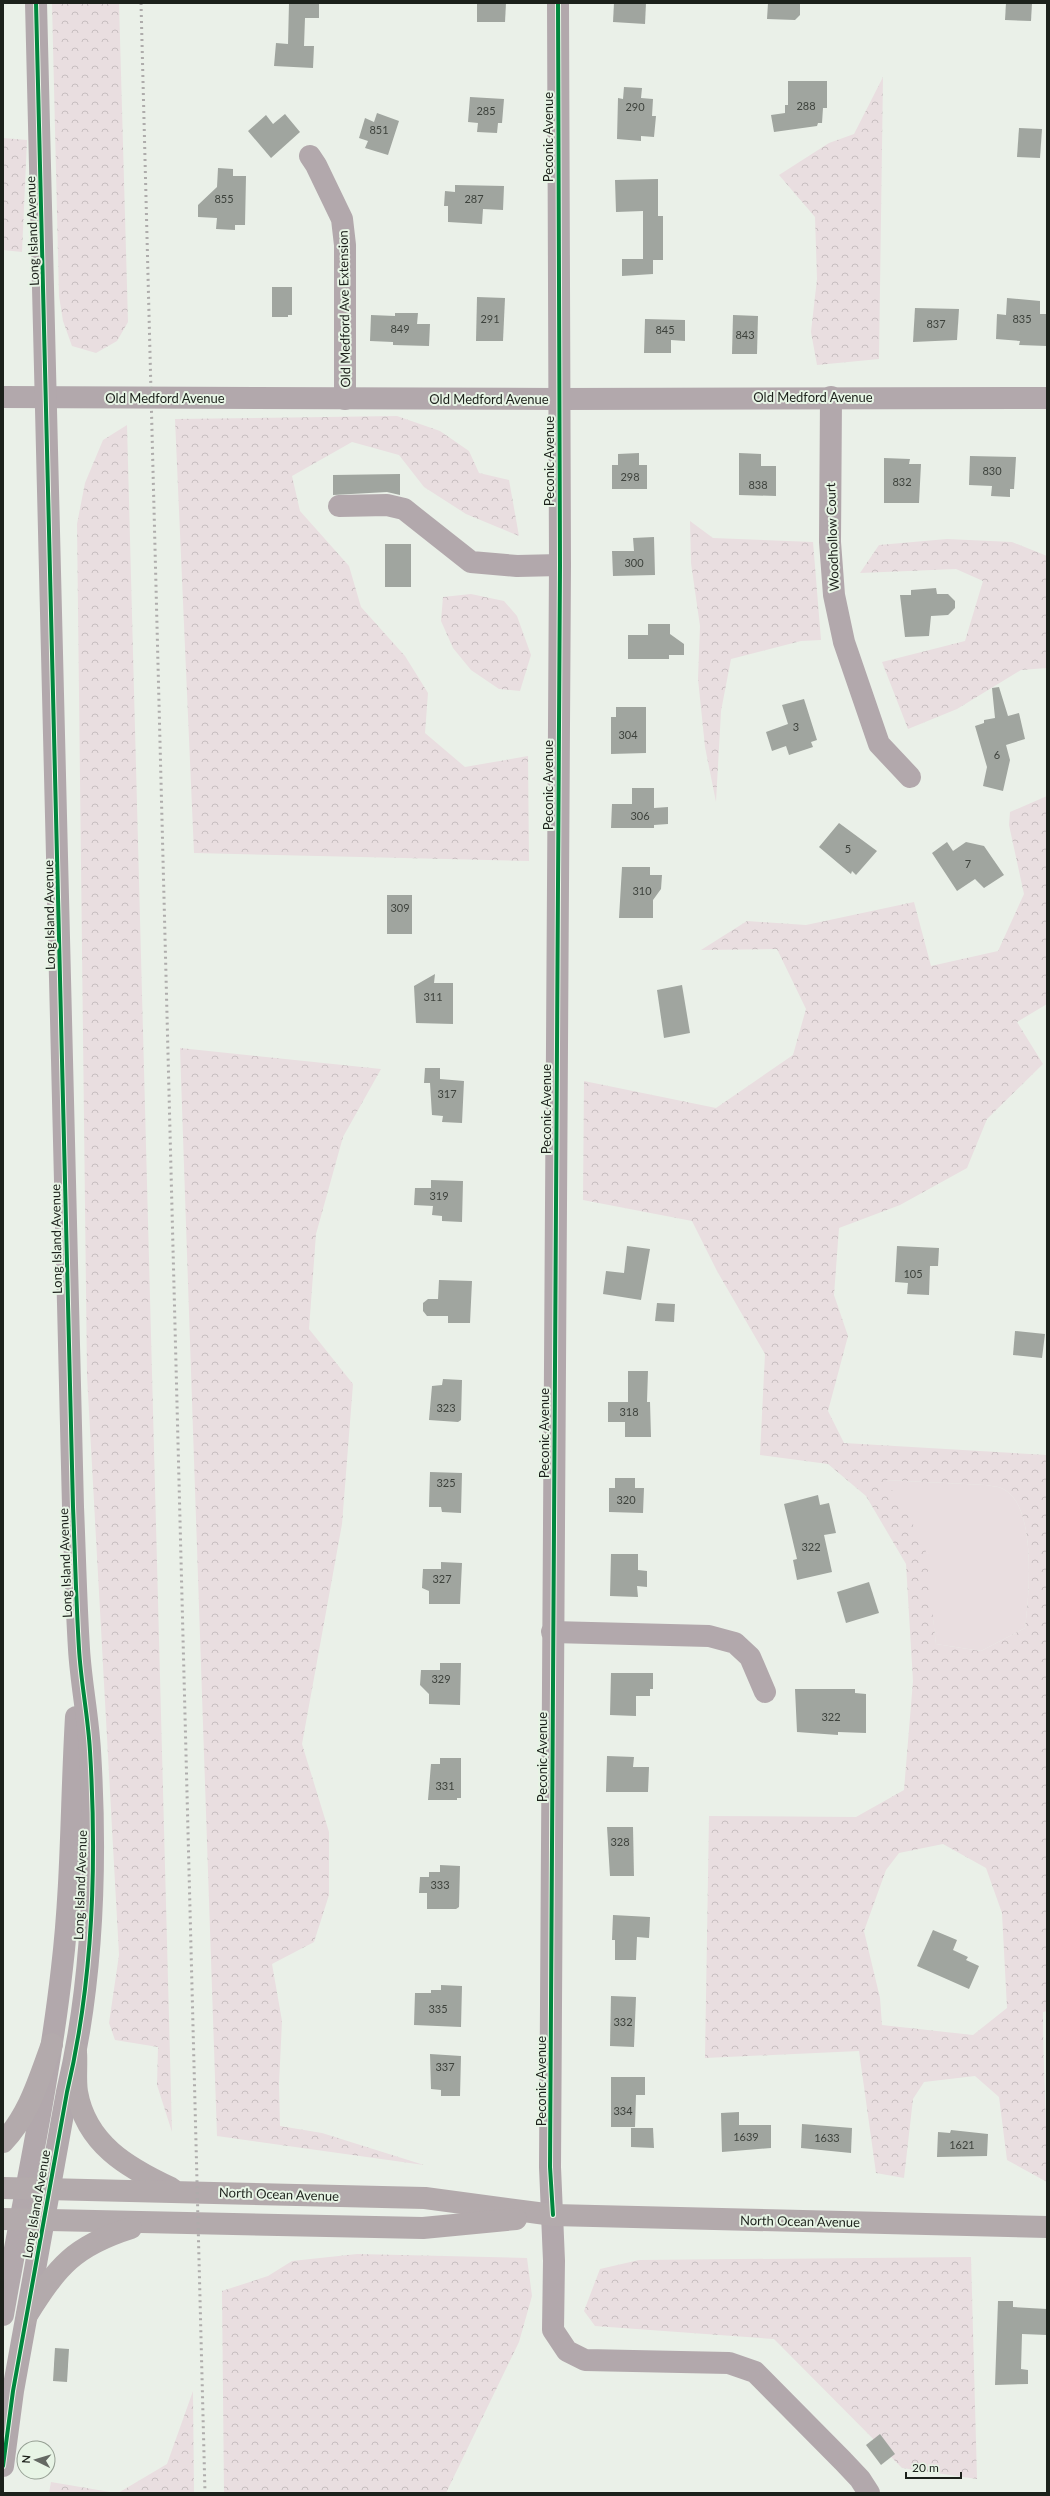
<svg xmlns="http://www.w3.org/2000/svg" width="1050" height="2496" viewBox="0 0 1050 2496" font-family="Lato,sans-serif">
	<style>
		.grass { fill: #e9dee0 }
		.forest { fill: url(#forest-crowns); fill-rule: evenodd }
		.building { fill: #a0a59f }
		.lines { fill: none; stroke-linecap: round; stroke-linejoin: round }
		.minor { stroke: #b2a8ac; stroke-width: 22 }
		.major { stroke: #b3aaac; stroke-width: 22 }
		.rail { stroke: #aeacab; stroke-width: 3; stroke-dasharray: 2 4; stroke-linecap: butt }
		.cycleway-casing { stroke: #e7f4e5; stroke-width: 6 }
		.cycleway { stroke: #00873e; stroke-width: 4 }
		.labels { text-anchor: middle; stroke-width: 4; stroke-linejoin: round; paint-order: stroke }
		.number-label { font-size: 11px; fill: #3d423c }
		.street-label { font-size: 13px; fill: #1c211b; stroke: #e7f4e5 }
	</style>
	<defs>
		<pattern id="forest-crowns" width="20" height="18" patternUnits="userSpaceOnUse"><rect width="20" height="18" fill="#e9dee0"/><path d="M2 6a3 3 0 1 1 6 0M12 15a3 3 0 1 1 6 0" fill="none" stroke="#c7bec0"/></pattern>
	</defs>
	<rect width="100%" height="100%" fill="#eaf0e8"/>
	<path class="grass" d="M886,1480L985,1485C990,1486 996,1486 1001,1488C1038,1502 1029,1597 1025,1628L981,1651L936,1644L933,1619Z"/>
	<g class="forest">
		<path d="M52,3H119L128,322L117,341L96,353L72,346L63,321L59,296Z"/>
		<path d="M883,77L879,359L817,365L811,332L817,279L815,217L779,175L829,143L854,134Z"/>
		<path d="M3,138L27,140L22,252L3,250Z"/>
		<path d="M397,416L440,431L469,451L479,473L509,480L519,536L466,514L424,487L399,455L352,442L292,476L300,511L349,566L361,607L405,656L428,693L425,733L465,767L528,756L529,861L194,853L175,419Z"/>
		<path d="M127,425L172,2132L157,2085L158,2047L115,2040L109,2023L119,1955L87,1375L77,524L85,483L103,440Z"/>
		<path d="M690,521L713,538L813,542L821,640L801,641L731,659L721,711L716,802L705,747L698,679L700,626L691,563Z"/>
		<path d="M947,539L1012,542L1047,556V668L1021,670L957,709L908,729L882,662L965,641L983,581L956,569L860,573L879,545Z"/>
		<path d="M471,594L504,601L517,616L531,655L520,691L499,689L471,670L453,648L441,621L443,597Z"/>
		<path d="M1047,796V1004L1017,1022L1043,1064L987,1119L967,1168L900,1205L839,1228L834,1295L848,1336L828,1411L844,1443L1047,1455V2011L1043,2012C1043,2069 1047,2125 1047,2182L1007,2160L999,2097L975,2076L924,2082L913,2099L904,2178L876,2173L859,2051L705,2058L709,1816L856,1817L904,1790L913,1681L906,1564L866,1496L828,1464L760,1455L765,1354L717,1271L692,1221L583,1200L584,1081L716,1108L793,1055L806,1009L777,949L701,950L747,921L806,925L914,902L931,966L998,951L1024,894L1009,825L1010,812ZM886,1480L985,1485C990,1486 996,1486 1001,1488C1038,1502 1029,1597 1025,1628L981,1651L936,1644L925,1544ZM943,1844L986,1868L1002,1913L1007,2008L973,2035L882,2025L880,1998L864,1931L886,1870L899,1853Z"/>
		<path d="M180,1048L381,1069L343,1137L316,1234L309,1329L353,1384L342,1524L302,1744L329,1832V1895L314,1942L272,1964L282,2021L279,2084L280,2126L322,2133L424,2165L217,2136Z"/>
		<path d="M357,2254L527,2258L532,2296L519,2342L446,2493H224L222,2291L268,2276L292,2261Z"/>
		<path d="M971,2257L977,2479L902,2468L774,2339L595,2326L584,2311L600,2269L639,2260Z"/>
		<path d="M193,2391L194,2493H118L167,2464Z"/>
		<path d="M51,2482L116,2493H49Z"/>
	</g>
	<g class="building">
		<path d="M289,3H319V18H305L304,46H314L313,68L274,66L276,43L288,44Z"/>
		<path d="M477,3H506L505,22H477Z"/>
		<path d="M614,3H646L645,24L613,22Z"/>
		<path d="M768,3H800V15L795,20L767,19Z"/>
		<path d="M1006,3H1032L1031,21L1005,20Z"/>
		<path d="M788,81H827V108H823L822,123H818L817,126L774,132L771,115L785,113V105H788Z"/>
		<path d="M624,87L642,88L641,98L653,99L652,116H656L654,137L641,136V141L617,139L618,98L623,99Z"/>
		<path d="M470,97L504,99L502,123H498L497,133L477,132L478,123L468,122Z"/>
		<path d="M377,113L399,121L388,155L365,148L368,141L359,138L365,118L374,122Z"/>
		<path d="M285,114L300,132L271,158L248,131L266,115L273,124Z"/>
		<path d="M1019,128L1042,129L1040,158L1017,157Z"/>
		<path d="M218,168L233,169V176H246L245,225H235V230L216,229L217,218L198,217V205L217,187Z"/>
		<path d="M658,179V216H663V260H653V274L622,276V259H645H643V211L616,212L615,180Z"/>
		<path d="M455,185L504,186L503,210L483,209L482,224L448,222V206H444L445,191L455,192Z"/>
		<path d="M272,287H292V315H288V317H272Z"/>
		<path d="M477,297L505,298L503,341H476Z"/>
		<path d="M1007,298L1040,301V314H1046L1047,346L1019,345L1020,341L996,339L997,314L1006,315Z"/>
		<path d="M915,308L959,309L957,340L913,342Z"/>
		<path d="M395,313H418L417,324H430L429,346L393,345V342L370,341L371,315L395,316Z"/>
		<path d="M733,315L758,316L757,354H732Z"/>
		<path d="M645,319L685,320V341L671,340V353H644Z"/>
		<path d="M639,453V465H647V489H612V465H618V454Z"/>
		<path d="M739,453L761,454V466H776V496L739,495Z"/>
		<path d="M970,456L1016,457L1014,489H1010V497L991,496L992,486L969,485Z"/>
		<path d="M884,458L910,459L909,464H921L919,503H884Z"/>
		<path d="M400,474V495L387,492L333,495V475Z"/>
		<path d="M654,537L655,575L613,576L612,551H634L633,538Z"/>
		<rect x="385" y="544" width="26" height="43"/>
		<path d="M936,588L937,594H948L955,601V608L948,615L931,616L929,636L905,637L900,595H911V590Z"/>
		<path d="M648,624H670V634L684,644V655H669V659H628V635H648Z"/>
		<path d="M999,687L1008,716L1019,713L1025,739L1006,745L1010,760L1003,791L983,786L987,767L975,726L984,723V720L995,718L992,688Z"/>
		<path d="M804,699L817,740L811,742L813,747L789,755L786,746L772,751L766,732L788,724L782,705Z"/>
		<path d="M616,707H646V753L611,754V717H616Z"/>
		<path d="M632,788H654V808L668,807V824L654,825V828H611L612,804H632Z"/>
		<path d="M839,823L877,851L856,875L852,871L851,874L819,847Z"/>
		<path d="M947,842L953,851L966,842L984,846L1004,875L984,888L975,879L957,891L932,853Z"/>
		<path d="M622,867H650V875H662L661,889L653,900V918H619Z"/>
		<rect x="387" y="895" width="25" height="39"/>
		<path d="M435,974L434,983H453V1024L416,1023L414,986Z"/>
		<path d="M682,985L690,1033L664,1038L657,990Z"/>
		<path d="M425,1068H440V1079L464,1081L462,1123L442,1122L443,1116L432,1115L430,1083H424Z"/>
		<path d="M431,1180L463,1181L462,1222L442,1221V1216L432,1215L433,1206L414,1205L415,1188H431Z"/>
		<path d="M627,1246L650,1249L641,1300L603,1294L606,1271L624,1273Z"/>
		<path d="M897,1246L939,1248L938,1266H930L929,1295L907,1294L908,1283L895,1282Z"/>
		<path d="M439,1280L472,1281L470,1323H448V1316H427L423,1311V1303L428,1299H438Z"/>
		<path d="M657,1303L675,1304L674,1322L655,1321Z"/>
		<path d="M1015,1331L1045,1334L1042,1358L1013,1355Z"/>
		<path d="M628,1371H648L647,1402H650L651,1437H625V1422H608V1402H628Z"/>
		<path d="M443,1379L462,1380L461,1420L458,1422L429,1420L432,1386L442,1385Z"/>
		<path d="M430,1472L462,1473L461,1513L442,1512L441,1507H429Z"/>
		<path d="M615,1478H635V1488H644L643,1513L609,1512V1488H615Z"/>
		<path d="M818,1495L820,1505L829,1503L836,1533L824,1535L832,1572L797,1580L793,1560L797,1559L784,1504Z"/>
		<path d="M611,1554H638V1570L647,1571V1587L637,1586L638,1597L610,1596Z"/>
		<path d="M441,1562L462,1563L460,1604H429V1591L422,1588L423,1569H441Z"/>
		<path d="M869,1582L879,1613L846,1623L837,1592Z"/>
		<path d="M440,1663H461L460,1705L429,1704V1694L420,1685L421,1670H440Z"/>
		<path d="M611,1673H653V1689H650V1696H636V1716L610,1715Z"/>
		<path d="M795,1689H855V1693L866,1694V1733L838,1732V1735L797,1732Z"/>
		<path d="M607,1756L634,1757L633,1767H649L648,1792H606Z"/>
		<path d="M440,1758H461V1798H457V1800H428L431,1764H440Z"/>
		<path d="M607,1827H633L634,1876H610Z"/>
		<path d="M440,1865L460,1866L459,1907L456,1909H427V1893H419L420,1877H429V1872H440Z"/>
		<path d="M613,1915L650,1917L649,1938L637,1937L636,1960H615V1940H612Z"/>
		<path d="M933,1930L957,1940L953,1950L968,1957L966,1960L979,1966L969,1989L917,1966Z"/>
		<path d="M441,1985L462,1986L461,2027L414,2025L415,1993H431V1990H441Z"/>
		<path d="M611,1996L636,1997L634,2047L610,2046Z"/>
		<path d="M430,2054L461,2056L460,2096H441V2090L431,2089Z"/>
		<path d="M611,2077H645V2095H636L635,2127H611Z"/>
		<path d="M739,2112V2125H771V2148L722,2152L721,2113Z"/>
		<path d="M802,2124L852,2128L851,2153L801,2148Z"/>
		<path d="M631,2128H653L654,2148L631,2147Z"/>
		<path d="M951,2130L988,2134L987,2156L937,2157L938,2132L950,2133Z"/>
		<path d="M998,2301H1013V2307L1047,2309V2335L1022,2334L1021,2369L1028,2370V2384L995,2385Z"/>
		<path d="M55,2348L69,2349L67,2382L53,2381Z"/>
		<path d="M880,2434L895,2454L881,2465L866,2445Z"/>
	</g>
	<g class="lines">
		<g class="minor">
			<path d="M558,3L560,565L550,2167L554,2261L553,2330L567,2351L585,2360L729,2363L755,2372L843,2461L860,2479L869,2493"/>
			<path d="M310,156L316,165L342,219L345,245V399"/>
			<path d="M3,397L558,399L1047,398"/>
			<path d="M831,397L830,542L834,595L844,642L879,744L910,777"/>
			<path d="M339,506L387,505L404,509L471,562L517,566L560,565"/>
			<path d="M552,1632L709,1636L735,1643L750,1657L765,1692"/>
			<path d="M3,2315C23,2199 49,2084 62,1968C72,1884 71,1801 76,1717"/>
			<path d="M3,2466L13,2391L67,2092C93,1982 97,1864 90,1751C88,1716 81,1683 79,1649C76,1601 75,1554 73,1507L36,3"/>
		</g>
		<g class="major">
			<path d="M76,2052C77,2065 75,2079 77,2092C86,2144 128,2168 171,2188"/>
			<path d="M3,2142C29,2115 39,2079 52,2044"/>
			<path d="M3,2188L425,2198L553,2215L1047,2227"/>
			<path d="M3,2219L423,2228L516,2219"/>
			<path d="M27,2315C58,2266 74,2246 131,2228"/>
		</g>
		<path class="rail" d="M141,3L205,2493"/>
		<g class="cycleway-casing">
			<g id="cycleway">
				<path d="M553,2215L550,2167L560,565L558,3"/>
				<path d="M3,2466L13,2391L67,2092C93,1982 97,1864 90,1751C88,1716 81,1683 79,1649C76,1601 75,1554 73,1507L36,3"/>
			</g>
		</g>
		<use href="#cycleway" class="cycleway"/>
	</g>
	<g class="labels">
		<g class="number-label">
			<text x="806" y="110">288</text>
			<text x="635" y="111">290</text>
			<text x="486" y="115">285</text>
			<text x="379" y="134">851</text>
			<text x="224" y="203">855</text>
			<text x="474" y="203">287</text>
			<text x="490" y="323">291</text>
			<text x="1022" y="323">835</text>
			<text x="936" y="328">837</text>
			<text x="400" y="333">849</text>
			<text x="665" y="334">845</text>
			<text x="745" y="339">843</text>
			<text x="992" y="475">830</text>
			<text x="630" y="481">298</text>
			<text x="902" y="486">832</text>
			<text x="758" y="489">838</text>
			<text x="634" y="567">300</text>
			<text x="796" y="731">3</text>
			<text x="628" y="739">304</text>
			<text x="997" y="759">6</text>
			<text x="640" y="820">306</text>
			<text x="848" y="853">5</text>
			<text x="968" y="868">7</text>
			<text x="642" y="895">310</text>
			<text x="400" y="912">309</text>
			<text x="433" y="1001">311</text>
			<text x="447" y="1098">317</text>
			<text x="439" y="1200">319</text>
			<text x="913" y="1278">105</text>
			<text x="446" y="1412">323</text>
			<text x="629" y="1416">318</text>
			<text x="446" y="1487">325</text>
			<text x="626" y="1504">320</text>
			<text x="811" y="1551">322</text>
			<text x="442" y="1583">327</text>
			<text x="441" y="1683">329</text>
			<text x="831" y="1721">322</text>
			<text x="445" y="1790">331</text>
			<text x="620" y="1846">328</text>
			<text x="440" y="1889">333</text>
			<text x="438" y="2013">335</text>
			<text x="623" y="2026">332</text>
			<text x="445" y="2071">337</text>
			<text x="623" y="2115">334</text>
			<text x="746" y="2141">1639</text>
			<text x="827" y="2142">1633</text>
			<text x="962" y="2149">1621</text>
		</g>
		<g class="street-label">
			<text transform="translate(548 137) rotate(-90)" y="5">Peconic Avenue</text>
			<text transform="translate(32 231) rotate(-92)" y="5">Long Island Avenue</text>
			<text transform="translate(344 309) rotate(-91)" y="5">Old Medford Ave Extension</text>
			<text x="813" y="402">Old Medford Avenue</text>
			<text x="165" y="403">Old Medford Avenue</text>
			<text x="489" y="404">Old Medford Avenue</text>
			<text transform="translate(549 461) rotate(-90)" y="5">Peconic Avenue</text>
			<text transform="translate(832 537) rotate(-92)" y="5">Woodhollow Court</text>
			<text transform="translate(548 785) rotate(-90)" y="5">Peconic Avenue</text>
			<text transform="translate(49 915) rotate(-91)" y="5">Long Island Avenue</text>
			<text transform="translate(546 1109) rotate(-90)" y="5">Peconic Avenue</text>
			<text transform="translate(56 1239) rotate(-91)" y="5">Long Island Avenue</text>
			<text transform="translate(544 1433) rotate(-90)" y="5">Peconic Avenue</text>
			<text transform="translate(65 1563) rotate(-92)" y="5">Long Island Avenue</text>
			<text transform="translate(542 1757) rotate(-90)" y="5">Peconic Avenue</text>
			<text transform="translate(80 1885) rotate(-88)" y="5">Long Island Avenue</text>
			<text transform="translate(541 2081) rotate(-90)" y="5">Peconic Avenue</text>
			<text transform="translate(279 2194) rotate(2)" y="5">North Ocean Avenue</text>
			<text transform="translate(36 2204) rotate(-80)" y="5">Long Island Avenue</text>
			<text transform="translate(800 2221) rotate(1)" y="5">North Ocean Avenue</text>
		</g>
	</g>
	<rect width="1050" height="2496" fill="none" stroke="#1c211b" stroke-width="8"/>
	<g transform="translate(36 2460) rotate(275)"><circle r="19" fill="#e7f4e5" stroke="#96a094"/>
	<path d="M0-3L7 15L0 10L-7 15Z" fill="#646963"/>
	<text y="-6" font-size="11" font-weight="bold" text-anchor="middle" fill="#1c211b">N</text>
	</g>
	<path d="M906 2472v6h55v-6" fill="none" stroke="#1c211b" stroke-width="2"/>
	<text x="912" y="2472" font-size="12" fill="#1c211b" stroke="#e7f4e5" stroke-width="3" paint-order="stroke">20 m</text>
</svg>
